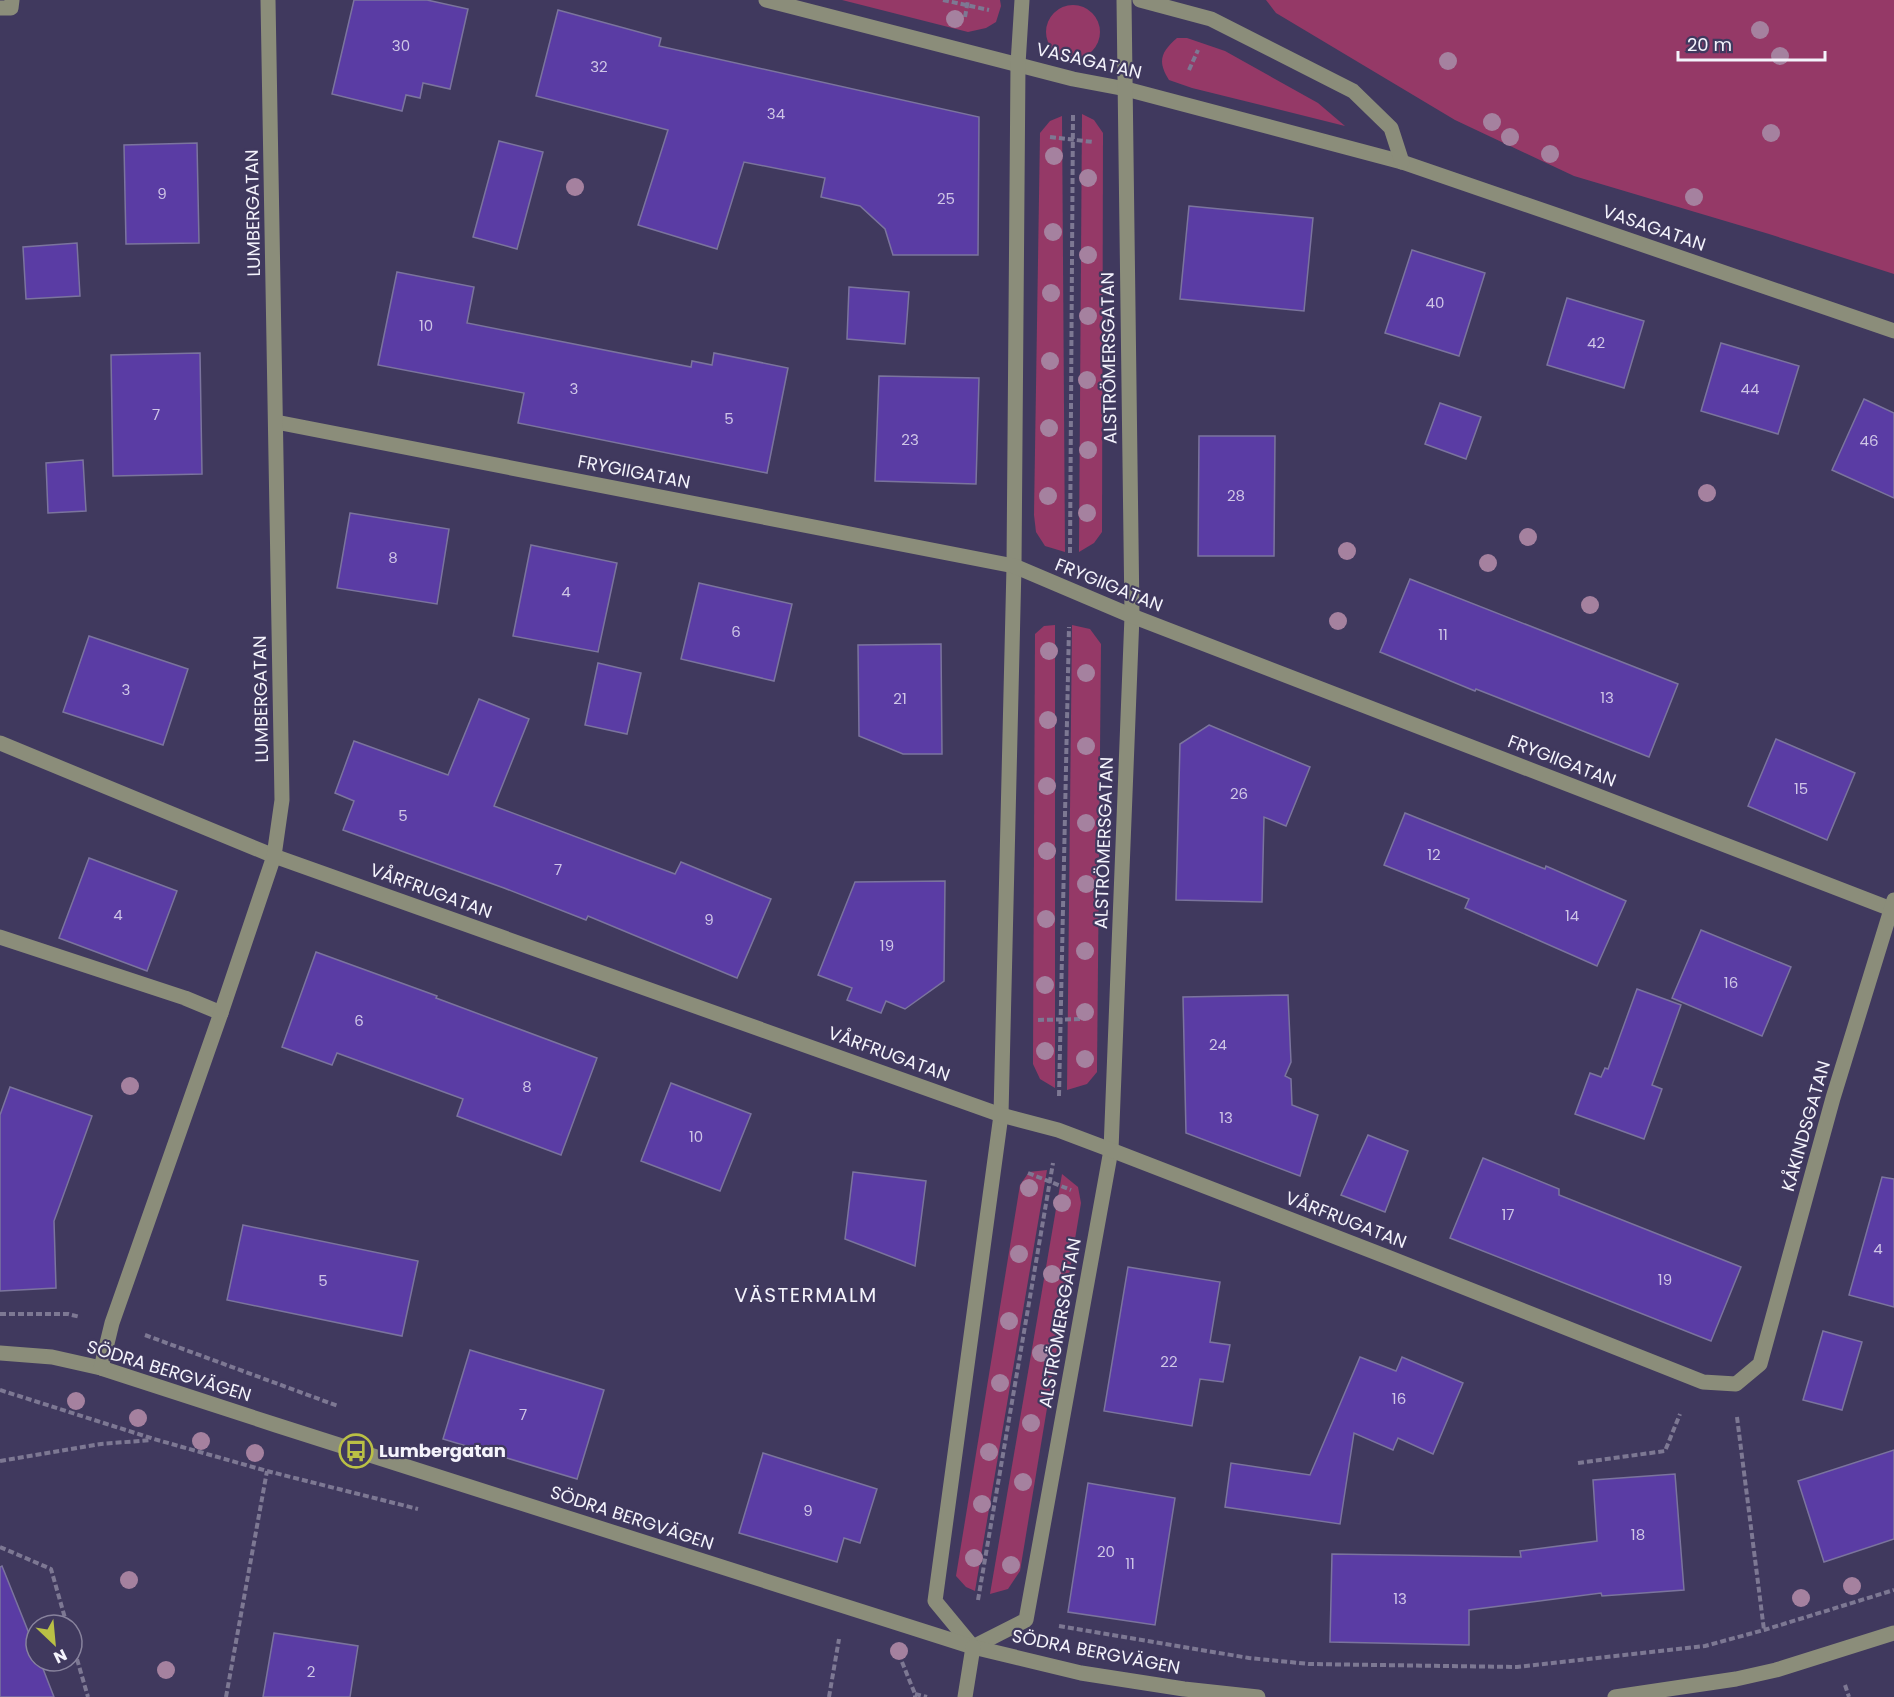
<svg xmlns="http://www.w3.org/2000/svg" width="1894" height="1697" viewBox="0 0 1894 1697" font-family="Poppins,sans-serif">
	<style>
		.green { fill: #953967 }
		.building { fill: #5a3ca4; stroke: #7b749e; stroke-width: 1.5 }
		.lines { fill: none; stroke-linecap: round; stroke-linejoin: round }
		.path { stroke: #7d7893; stroke-width: 4; stroke-dasharray: 6 3; stroke-linecap: butt }
		.minor { stroke: #8b8d7a; stroke-width: 15 }
		.tree { fill: #a5819f }
		.labels { text-anchor: middle; stroke-width: 4.5; stroke-linejoin: round; paint-order: stroke }
		.number-label { font-size: 15px; fill: #cec5e6 }
		.street-label { font-size: 18px; fill: #f4f3fc; stroke: #40395e }
		.poi-label { font-size: 18px; font-weight: bold; fill: #f4f3fc; stroke: #40395e; text-anchor: start }
		.neighbourhood-label { font-size: 20px; letter-spacing: 1.5px; fill: #f4f3fc; stroke: #40395e }
	</style>
	<rect width="100%" height="100%" fill="#40395e"/>
	<g class="green">
		<path d="M842,0H1000L1001,6L996,22L986,28L968,32Z"/>
		<path d="M1266,0H1894V274L1769,234L1574,176L1455,120L1276,13Z"/>
		<circle cx="1073" cy="32" r="27"/>
		<path d="M1177,38H1187L1225,51L1318,103L1345,126L1192,88L1169,80C1157,61 1161,52 1177,38Z"/>
		<path d="M1082,114L1094,120L1103,133L1102,532L1094,543L1079,552Z"/>
		<path d="M1062,116L1065,552L1045,546L1036,532L1034,515L1040,133L1050,121Z"/>
		<path d="M1055,625V1088L1040,1079L1033,1064L1035,634L1044,626Z"/>
		<path d="M1072,625L1090,629L1101,644L1097,1072L1087,1084L1067,1090Z"/>
		<path d="M1047,1170L975,1591L966,1587L956,1576L1020,1185L1029,1172Z"/>
		<path d="M1062,1174L1078,1187L1081,1203L1020,1571L1008,1589L990,1594Z"/>
	</g>
	<g class="building">
		<path d="M354,0H427L468,9L450,89L423,83L420,98L406,95L402,111L332,94Z"/>
		<path d="M558,10L661,38L659,46L979,117L978,255H893L885,229L860,206L821,197L825,178L744,162L717,249L638,225L668,130L536,96Z"/>
		<path d="M499,141L543,152L517,249L473,237Z"/>
		<path d="M197,143L199,243L126,244L124,145Z"/>
		<path d="M1189,206L1313,218L1304,311L1180,299Z"/>
		<path d="M77,243L80,296L26,299L23,247Z"/>
		<path d="M1412,250L1485,273L1459,356L1385,333Z"/>
		<path d="M397,272L474,287L467,323L691,367L692,361L712,365L714,353L788,368L767,473L518,423L524,393L378,365Z"/>
		<path d="M849,287L909,292L905,344L847,339Z"/>
		<path d="M1567,298L1644,321L1624,388L1547,365Z"/>
		<path d="M1721,343L1799,366L1778,434L1701,411Z"/>
		<path d="M200,353L202,474L113,476L111,355Z"/>
		<path d="M879,376L979,378L976,484L875,481Z"/>
		<path d="M1864,399L1894,413V498L1832,470Z"/>
		<path d="M1440,403L1481,417L1466,459L1425,444Z"/>
		<path d="M1199,436H1275L1274,556H1198Z"/>
		<path d="M83,460L86,511L48,513L46,463Z"/>
		<path d="M350,513L449,529L437,604L337,588Z"/>
		<path d="M531,545L617,563L598,652L513,636Z"/>
		<path d="M1410,579L1678,684L1649,757L1476,689L1475,691L1380,652Z"/>
		<path d="M699,583L792,604L774,681L681,659Z"/>
		<path d="M89,636L188,669L163,745L63,712Z"/>
		<path d="M941,644L942,754H903L859,736L858,645Z"/>
		<path d="M598,663L641,673L627,734L585,725Z"/>
		<path d="M479,699L529,719L494,806L675,874L681,862L771,899L737,978L588,916L586,920L504,888L343,830L354,801L335,793L354,741L448,775Z"/>
		<path d="M1209,725L1310,767L1286,826L1264,817L1262,902L1176,900L1180,744Z"/>
		<path d="M1776,739L1855,773L1827,840L1748,806Z"/>
		<path d="M1405,813L1545,869L1546,866L1626,901L1597,966L1465,908L1469,899L1384,865Z"/>
		<path d="M89,858L177,891L147,971L59,938Z"/>
		<path d="M945,881L944,981L905,1009L886,1001L881,1013L847,1000L852,988L818,975L855,882Z"/>
		<path d="M1701,930L1791,967L1762,1036L1672,998Z"/>
		<path d="M316,952L437,996L436,998L597,1058L561,1155L457,1116L463,1099L337,1053L332,1065L282,1047Z"/>
		<path d="M1637,989L1681,1005L1652,1085L1662,1089L1644,1139L1575,1114L1590,1073L1601,1077L1605,1068L1608,1069Z"/>
		<path d="M1288,995L1291,1062L1285,1076L1291,1079L1292,1105L1318,1115L1300,1176L1186,1133L1183,997Z"/>
		<path d="M671,1083L751,1114L720,1191L641,1161Z"/>
		<path d="M10,1087L92,1116L54,1221L56,1288L0,1291V1115Z"/>
		<path d="M1368,1135L1408,1151L1385,1212L1341,1195Z"/>
		<path d="M1483,1158L1559,1189V1195L1741,1267L1711,1341L1450,1238Z"/>
		<path d="M853,1172L926,1181L915,1266L845,1239Z"/>
		<path d="M1882,1177L1894,1179V1307L1849,1295Z"/>
		<path d="M243,1225L418,1261L402,1336L227,1300Z"/>
		<path d="M1128,1267L1220,1282L1210,1342L1230,1345L1223,1382L1200,1379L1192,1426L1104,1411Z"/>
		<path d="M1823,1331L1862,1342L1842,1410L1803,1400Z"/>
		<path d="M470,1350L604,1390L577,1479L443,1439Z"/>
		<path d="M1360,1357L1396,1371L1402,1357L1463,1383L1433,1454L1398,1438L1393,1450L1354,1433L1340,1524L1225,1507L1231,1463L1310,1475Z"/>
		<path d="M1894,1450V1539L1824,1562L1798,1481Z"/>
		<path d="M763,1453L877,1489L860,1543L844,1538L837,1562L739,1533Z"/>
		<path d="M1675,1474L1684,1590L1602,1596L1601,1593L1469,1610V1645L1330,1642L1332,1554L1521,1557L1520,1551L1597,1541L1593,1480Z"/>
		<path d="M1088,1483L1175,1498L1155,1625L1068,1612Z"/>
		<path d="M2,1566L36,1651V1661H40L54,1697H0V1567Z"/>
		<path d="M274,1633L358,1646L350,1697H263Z"/>
	</g>
	<g class="lines">
		<g class="path">
			<path d="M943,0L989,10"/>
			<path d="M965,17L968,0"/>
			<path d="M1189,70L1198,50"/>
			<path d="M1050,137L1093,142"/>
			<path d="M1070,553L1073,114"/>
			<path d="M1038,1020L1084,1019"/>
			<path d="M1059,1096L1069,627"/>
			<path d="M1028,1173L1071,1190"/>
			<path d="M0,1314H68L80,1317"/>
			<path d="M145,1335L338,1406"/>
			<path d="M0,1390L154,1439L267,1471L418,1509"/>
			<path d="M1737,1417L1764,1630"/>
			<path d="M0,1461L101,1444L151,1440"/>
			<path d="M1578,1463L1665,1451L1680,1414"/>
			<path d="M0,1547L51,1569L67,1625"/>
			<path d="M978,1600L1053,1163"/>
			<path d="M1059,1626L1249,1658L1309,1664L1517,1667L1705,1646L1764,1630L1894,1590"/>
			<path d="M72,1642L88,1697"/>
			<path d="M902,1662L915,1694V1697"/>
			<path d="M1845,1685L1849,1697"/>
			<path d="M915,1694L927,1697"/>
			<path d="M226,1697L267,1471"/>
			<path d="M829,1697L839,1639"/>
		</g>
		<g class="minor">
			<path d="M766,0L1073,79L1126,89L1402,162L1894,331"/>
			<path d="M1022,0L1018,64L1014,566L1001,1115L935,1601L973,1647L1026,1620L1111,1150L1132,616L1124,0"/>
			<path d="M1140,0L1211,19L1353,91L1391,128L1402,162"/>
			<path d="M0,8H11L12,0"/>
			<path d="M276,422L1014,566L1132,616L1891,909"/>
			<path d="M0,743L274,856L1001,1115L1058,1130L1111,1150L1390,1258L1703,1382L1736,1384L1760,1364L1833,1098L1894,900"/>
			<path d="M0,937L185,998L221,1013"/>
			<path d="M0,1353L52,1357L101,1368L276,1425L973,1647L1081,1673L1184,1689L1258,1697"/>
			<path d="M101,1368L112,1323L221,1013L274,856L282,800L268,0"/>
			<path d="M965,1697L973,1647"/>
			<path d="M1615,1697L1736,1679L1776,1670L1894,1633"/>
		</g>
	</g>
	<g class="tree">
		<circle cx="955" cy="19" r="9"/>
		<circle cx="1760" cy="30" r="9"/>
		<circle cx="1780" cy="56" r="9"/>
		<circle cx="1448" cy="61" r="9"/>
		<circle cx="1492" cy="122" r="9"/>
		<circle cx="1771" cy="133" r="9"/>
		<circle cx="1510" cy="137" r="9"/>
		<circle cx="1550" cy="154" r="9"/>
		<circle cx="1054" cy="156" r="9"/>
		<circle cx="1088" cy="178" r="9"/>
		<circle cx="575" cy="187" r="9"/>
		<circle cx="1694" cy="197" r="9"/>
		<circle cx="1053" cy="232" r="9"/>
		<circle cx="1088" cy="255" r="9"/>
		<circle cx="1051" cy="293" r="9"/>
		<circle cx="1088" cy="316" r="9"/>
		<circle cx="1050" cy="361" r="9"/>
		<circle cx="1087" cy="380" r="9"/>
		<circle cx="1049" cy="428" r="9"/>
		<circle cx="1088" cy="450" r="9"/>
		<circle cx="1707" cy="493" r="9"/>
		<circle cx="1048" cy="496" r="9"/>
		<circle cx="1087" cy="513" r="9"/>
		<circle cx="1528" cy="537" r="9"/>
		<circle cx="1347" cy="551" r="9"/>
		<circle cx="1488" cy="563" r="9"/>
		<circle cx="1590" cy="605" r="9"/>
		<circle cx="1338" cy="621" r="9"/>
		<circle cx="1049" cy="651" r="9"/>
		<circle cx="1086" cy="673" r="9"/>
		<circle cx="1048" cy="720" r="9"/>
		<circle cx="1086" cy="746" r="9"/>
		<circle cx="1047" cy="786" r="9"/>
		<circle cx="1086" cy="823" r="9"/>
		<circle cx="1047" cy="851" r="9"/>
		<circle cx="1086" cy="884" r="9"/>
		<circle cx="1046" cy="919" r="9"/>
		<circle cx="1085" cy="951" r="9"/>
		<circle cx="1045" cy="985" r="9"/>
		<circle cx="1085" cy="1012" r="9"/>
		<circle cx="1045" cy="1051" r="9"/>
		<circle cx="1085" cy="1059" r="9"/>
		<circle cx="130" cy="1086" r="9"/>
		<circle cx="1029" cy="1188" r="9"/>
		<circle cx="1062" cy="1203" r="9"/>
		<circle cx="1019" cy="1254" r="9"/>
		<circle cx="1052" cy="1274" r="9"/>
		<circle cx="1009" cy="1321" r="9"/>
		<circle cx="1041" cy="1353" r="9"/>
		<circle cx="1000" cy="1383" r="9"/>
		<circle cx="76" cy="1401" r="9"/>
		<circle cx="138" cy="1418" r="9"/>
		<circle cx="1031" cy="1423" r="9"/>
		<circle cx="201" cy="1441" r="9"/>
		<circle cx="989" cy="1452" r="9"/>
		<circle cx="255" cy="1453" r="9"/>
		<circle cx="1023" cy="1482" r="9"/>
		<circle cx="982" cy="1504" r="9"/>
		<circle cx="974" cy="1558" r="9"/>
		<circle cx="1011" cy="1565" r="9"/>
		<circle cx="129" cy="1580" r="9"/>
		<circle cx="1852" cy="1586" r="9"/>
		<circle cx="1801" cy="1598" r="9"/>
		<circle cx="899" cy="1651" r="9"/>
		<circle cx="166" cy="1670" r="9"/>
	</g>
	<defs>
		<g id="bus-ring" transform="scale(1.725)"><circle r="9.5" fill="#40395e" stroke="#bac045" stroke-width="1.5"/><path d="M-5-6H5V4H4V6H2V4H-2V6H-4V4H-5ZM-3.5-4V0h7V-4ZM-3.5 1.2v1.5H-2V1.2ZM2 1.2v1.5H3.5V1.2Z" fill="#bac045"/></g>
	</defs>
	<g fill-rule="evenodd">
		<use href="#bus-ring" x="356" y="1451"/>
	</g>
	<g class="labels">
		<g class="number-label">
			<text x="401" y="51">30</text>
			<text x="599" y="72">32</text>
			<text x="776" y="119">34</text>
			<text x="162" y="199">9</text>
			<text x="946" y="204">25</text>
			<text x="1435" y="308">40</text>
			<text x="426" y="331">10</text>
			<text x="1596" y="348">42</text>
			<text x="574" y="394">3</text>
			<text x="1750" y="394">44</text>
			<text x="156" y="420">7</text>
			<text x="729" y="424">5</text>
			<text x="910" y="445">23</text>
			<text x="1869" y="446">46</text>
			<text x="1236" y="501">28</text>
			<text x="393" y="563">8</text>
			<text x="566" y="597">4</text>
			<text x="736" y="637">6</text>
			<text x="1443" y="640">11</text>
			<text x="126" y="695">3</text>
			<text x="1607" y="703">13</text>
			<text x="900" y="704">21</text>
			<text x="1801" y="794">15</text>
			<text x="1239" y="799">26</text>
			<text x="403" y="821">5</text>
			<text x="1434" y="860">12</text>
			<text x="558" y="875">7</text>
			<text x="118" y="920">4</text>
			<text x="1572" y="921">14</text>
			<text x="709" y="925">9</text>
			<text x="887" y="951">19</text>
			<text x="1731" y="988">16</text>
			<text x="359" y="1026">6</text>
			<text x="1218" y="1050">24</text>
			<text x="527" y="1092">8</text>
			<text x="1226" y="1123">13</text>
			<text x="696" y="1142">10</text>
			<text x="1508" y="1220">17</text>
			<text x="1878" y="1254">4</text>
			<text x="1665" y="1285">19</text>
			<text x="323" y="1286">5</text>
			<text x="1169" y="1367">22</text>
			<text x="1399" y="1404">16</text>
			<text x="523" y="1420">7</text>
			<text x="808" y="1516">9</text>
			<text x="1638" y="1540">18</text>
			<text x="1106" y="1557">20</text>
			<text x="1130" y="1569">11</text>
			<text x="1400" y="1604">13</text>
			<text x="311" y="1677">2</text>
		</g>
		<g class="street-label">
			<text transform="translate(1089 61) rotate(13)" y="6">VASAGATAN</text>
			<text transform="translate(253 213) rotate(-91)" y="6">LUMBERGATAN</text>
			<text transform="translate(1654 228) rotate(19)" y="6">VASAGATAN</text>
			<text transform="translate(1109 358) rotate(-91)" y="6">ALSTRÖMERSGATAN</text>
			<text transform="translate(634 472) rotate(11)" y="6">FRYGIIGATAN</text>
			<text transform="translate(1109 585) rotate(22)" y="6">FRYGIIGATAN</text>
			<text transform="translate(261 699) rotate(-91)" y="6">LUMBERGATAN</text>
			<text transform="translate(1562 761) rotate(21)" y="6">FRYGIIGATAN</text>
			<text transform="translate(1104 843) rotate(-88)" y="6">ALSTRÖMERSGATAN</text>
			<text transform="translate(431 891) rotate(20)" y="6">VÅRFRUGATAN</text>
			<text transform="translate(889 1054) rotate(20)" y="6">VÅRFRUGATAN</text>
			<text transform="translate(1806 1126) rotate(-74)" y="6">KÅKINDSGATAN</text>
			<text transform="translate(1346 1220) rotate(21)" y="6">VÅRFRUGATAN</text>
			<text transform="translate(1060 1323) rotate(-80)" y="6">ALSTRÖMERSGATAN</text>
			<text transform="translate(169 1371) rotate(17)" y="6">SÖDRA BERGVÄGEN</text>
			<text transform="translate(632 1518) rotate(18)" y="6">SÖDRA BERGVÄGEN</text>
			<text transform="translate(1096 1652) rotate(11)" y="6">SÖDRA BERGVÄGEN</text>
		</g>
		<g class="poi-label">
			<text x="379" y="1457">Lumbergatan</text>
		</g>
		<g class="neighbourhood-label">
			<text x="806" y="1302">VÄSTERMALM</text>
		</g>
	</g>
	<g transform="translate(54 1643) rotate(154)"><circle r="28" fill="#40395e" stroke="#88839d" stroke-width="1.5"/>
	<path d="M0-4.5L10 22L0 15L-10 22Z" fill="#bac045"/>
	<text y="-9" font-size="16" font-weight="bold" text-anchor="middle" fill="#f4f3fc">N</text>
	</g>
	<path d="M1678 51v9h147v-9" fill="none" stroke="#f4f3fc" stroke-width="3"/>
	<text x="1687" y="51" font-size="18" fill="#f4f3fc" stroke="#40395e" stroke-width="4.5" paint-order="stroke">20 m</text>
</svg>
